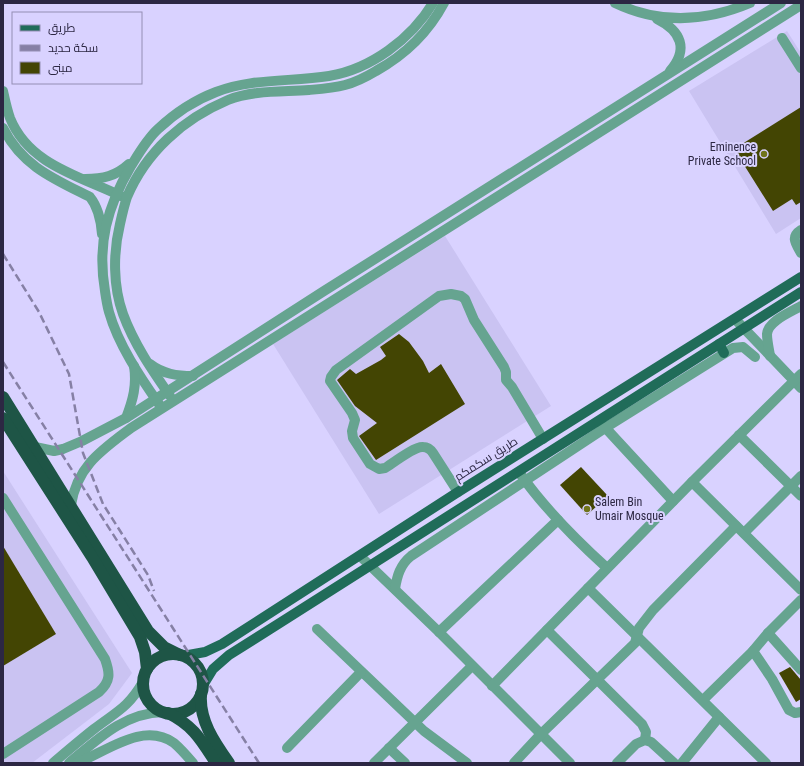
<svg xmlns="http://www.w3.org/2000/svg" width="804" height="766" viewBox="0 0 804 766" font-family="'Roboto Condensed',Cairo,sans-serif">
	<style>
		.built { fill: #cac3f2 }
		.building { fill: #434503 }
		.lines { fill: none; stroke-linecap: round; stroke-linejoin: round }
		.minor { stroke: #66a490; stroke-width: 10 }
		.major { stroke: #206c59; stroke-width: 10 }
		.highway { stroke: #1e5546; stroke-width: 12 }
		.rail { stroke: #8680a5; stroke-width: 2.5; stroke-dasharray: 8 4; stroke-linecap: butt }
		.poi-dot { fill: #70741b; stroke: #d9d2ff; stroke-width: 1.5 }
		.labels { text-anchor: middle; stroke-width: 4; stroke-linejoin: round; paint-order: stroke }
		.poi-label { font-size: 12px; fill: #2c2743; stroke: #d9d2ff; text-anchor: end }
		.street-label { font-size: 12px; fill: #2c2743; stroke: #d9d2ff }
	</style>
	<rect width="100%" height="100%" fill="#d9d2ff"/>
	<g class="built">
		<path d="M787,31L801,53V218L776,234L689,91Z"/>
		<path d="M445,236L551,406L379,514L273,344Z"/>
		<path d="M3,471L132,673L109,704L32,763H3Z"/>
	</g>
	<g class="building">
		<path d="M801,107V202L796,205L792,199L773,211L734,149Z"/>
		<path d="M399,334L409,342L423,361L429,373L441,364L465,404L376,460L359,436L377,423L355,406L337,380L350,369L356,374L381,360L386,356L380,347Z"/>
		<path d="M581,467L608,496L587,515L560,485Z"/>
		<path d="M3,546L56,634L3,666Z"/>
		<path d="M790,667L801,680V699L796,702L779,673Z"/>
	</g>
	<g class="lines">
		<g class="minor">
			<path d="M615,3C659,24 705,22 750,3"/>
			<path d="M657,19C681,31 689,49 670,71"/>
			<path d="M782,38L801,68"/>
			<path d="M3,91C5,100 7,110 10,118C29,165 80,176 121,196"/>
			<path d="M3,128C22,166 54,179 90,197C98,207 101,221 102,234"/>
			<path d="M85,179C103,179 116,176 129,164"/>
			<path d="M801,230C790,237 796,244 801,253"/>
			<path d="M735,319L801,388"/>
			<path d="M770,356C769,349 767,341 767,334C768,321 791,312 801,306"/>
			<path d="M150,364C163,374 177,376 193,376"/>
			<path d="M170,396C152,370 134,344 123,314C113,286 113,253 120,224C122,215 124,206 127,197C146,152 183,119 228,100C253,90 282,92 309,90C321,89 334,88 345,85C357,82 366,77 376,71C405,55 428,33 444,3"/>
			<path d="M159,404C140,377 118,344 109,312C107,305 106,298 105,291C97,244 107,207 131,166C139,153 147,139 158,129C174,114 195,100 216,92C252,78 291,82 329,76C371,69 411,39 433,3"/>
			<path d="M126,418C133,400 137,385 134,366"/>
			<path d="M601,423L673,501"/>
			<path d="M739,435L801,496"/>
			<path d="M35,447L54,451L63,449L82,441L126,418L324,291L781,3"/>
			<path d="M521,475C546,510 575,539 607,568"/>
			<path d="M692,482L801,590"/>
			<path d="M458,492L433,453C431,450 428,447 423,447C415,446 393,463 385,468L379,469L370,464L353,438L352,431L355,420L352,413L330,381L331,377L336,370L439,296L451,294L461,296L465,299L474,320L504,367L506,372V380L512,387L543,439"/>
			<path d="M3,498L105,659C110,673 111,681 99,692L3,754"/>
			<path d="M71,505C77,466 102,450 131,428L801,5"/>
			<path d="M744,533L801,476"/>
			<path d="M360,556L439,632L570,763"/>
			<path d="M588,588L766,763"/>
			<path d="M395,589C397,576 400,565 411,556L605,428L733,348L743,347L755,357"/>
			<path d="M317,629L424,731L467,763"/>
			<path d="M547,630L642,724L646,732L645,740"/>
			<path d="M439,632L558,520"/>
			<path d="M768,633L801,670"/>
			<path d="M753,651L772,679L789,710L795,713L801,712"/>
			<path d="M492,686L692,482L801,374"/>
			<path d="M703,700L753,651L768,633L801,600"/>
			<path d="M287,748L361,672"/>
			<path d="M389,748L405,763"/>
			<path d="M53,763C66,752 80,740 94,729C116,712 128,708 143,682"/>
			<path d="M69,763C98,739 124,713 163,712"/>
			<path d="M77,763C106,752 143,721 174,743C181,749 187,756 193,763"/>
			<path d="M374,763L472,666"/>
			<path d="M514,763L541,734L635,643L639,628L653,610L736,526"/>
			<path d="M617,763L636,744L645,740L651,742L674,763"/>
			<path d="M682,763L719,717"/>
		</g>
		<g class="major">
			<path d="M719,344L724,353"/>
			<path d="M183,656L205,652L222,644L458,492L801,277"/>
			<path d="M202,687L213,669L229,655C420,535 609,412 801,292"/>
		</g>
		<g class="highway">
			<path d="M3,397L148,631L164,647L180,655"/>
			<path d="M3,418L92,557L140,637L145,652L147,669"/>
			<circle cx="173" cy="684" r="30"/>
			<path d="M201,694C199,720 214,742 229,763"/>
			<path d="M168,713C194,726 201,740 216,763"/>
		</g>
		<g class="rail">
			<path d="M3,254L39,312L69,374L83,453L103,504L148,575L154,591"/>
			<path d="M3,362L259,763"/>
		</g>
	</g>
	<g class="poi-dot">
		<circle cx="764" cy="154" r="4"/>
		<circle cx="587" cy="509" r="4"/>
	</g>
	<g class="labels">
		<g class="poi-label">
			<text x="756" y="151">Eminence<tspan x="756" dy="14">Private School</tspan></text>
			<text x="595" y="506" text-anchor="start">Salem Bin<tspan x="595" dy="14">Umair Mosque</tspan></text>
		</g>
		<g class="street-label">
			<text transform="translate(486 459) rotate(-32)" y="4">طريق سكمكم</text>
		</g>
	</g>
	<rect width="804" height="766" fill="none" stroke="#2c2743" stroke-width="8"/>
	<rect x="12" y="12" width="130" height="72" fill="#d9d2ff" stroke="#948eb4"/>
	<rect x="20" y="25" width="20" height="6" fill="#206c59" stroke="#948eb4"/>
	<text x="48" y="32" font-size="12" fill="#2c2743">طريق</text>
	<rect x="20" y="45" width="20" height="6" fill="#8680a5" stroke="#948eb4"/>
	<text x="48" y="52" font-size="12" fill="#2c2743">سكة حديد</text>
	<rect x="20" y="62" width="20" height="12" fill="#434503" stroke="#948eb4"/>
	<text x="48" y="72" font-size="12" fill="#2c2743">مبنى</text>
</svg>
